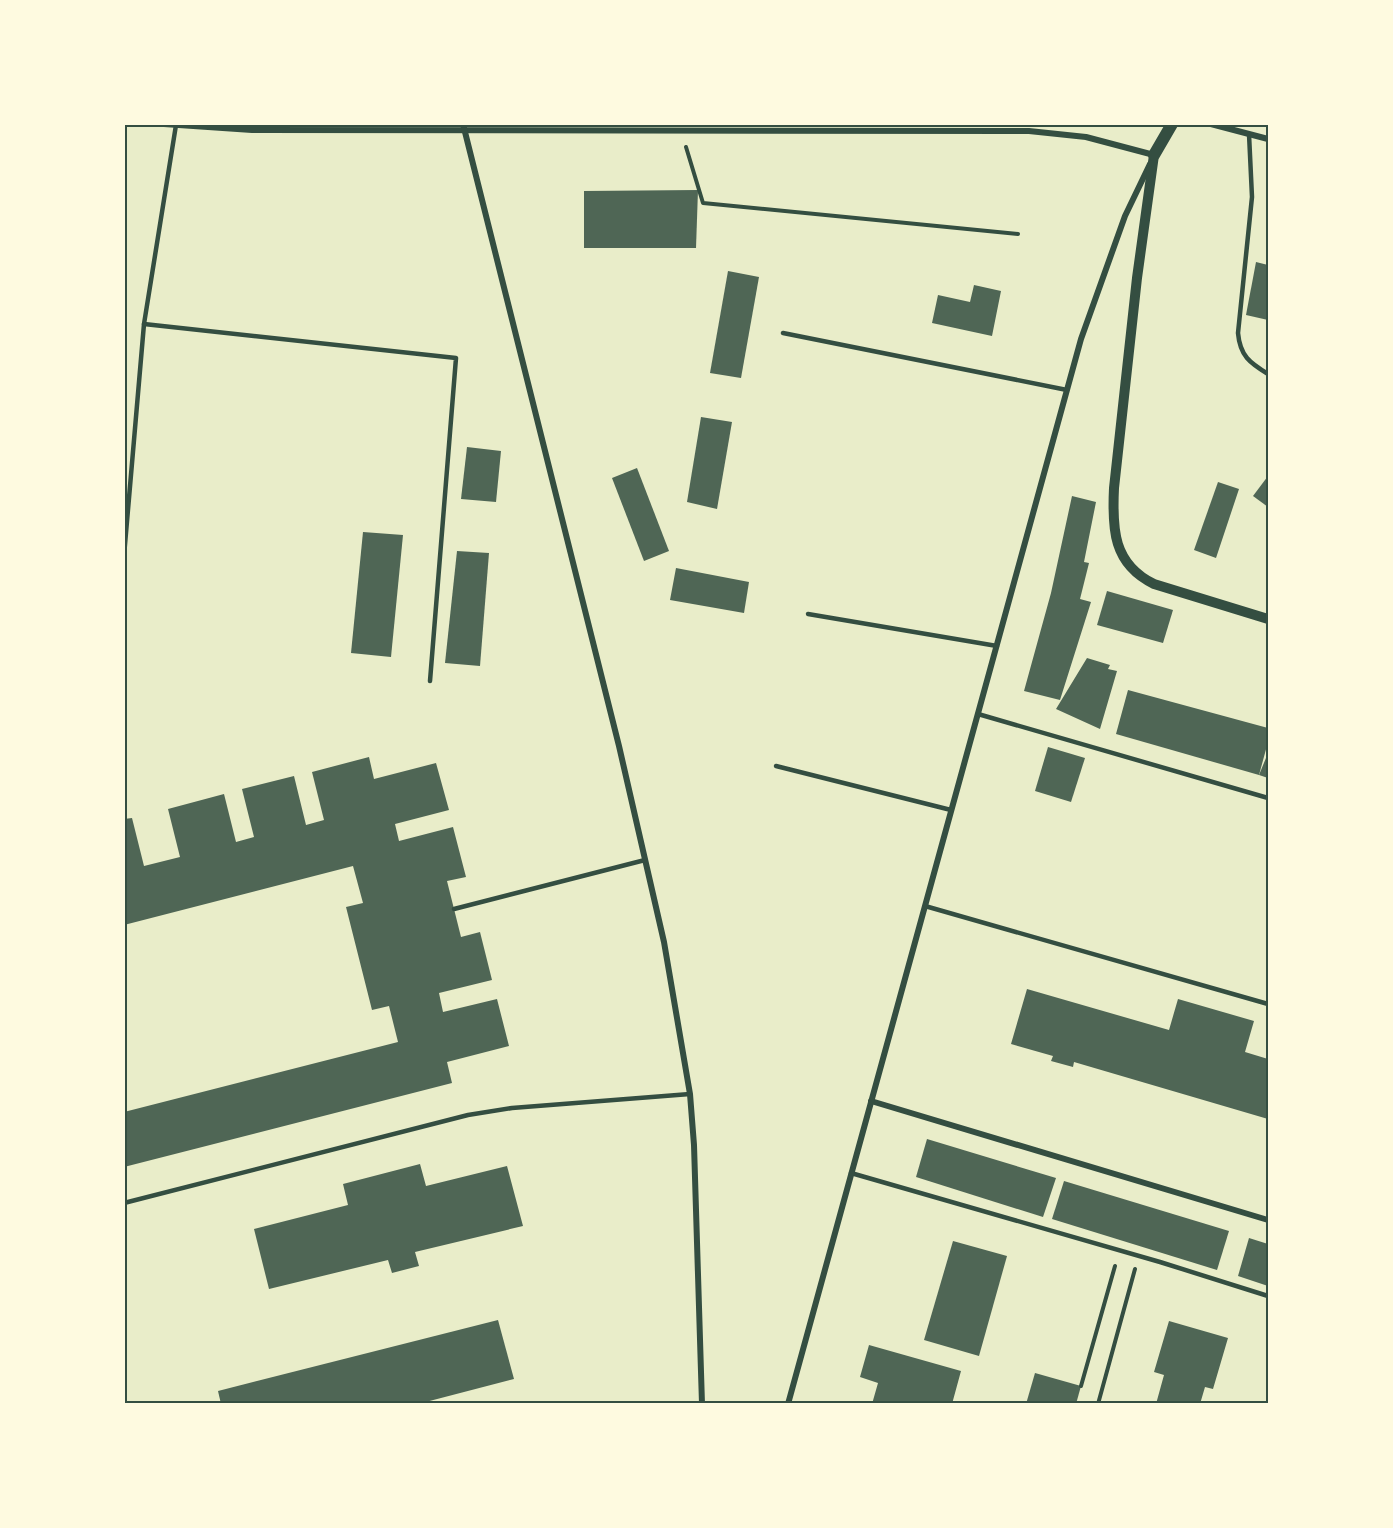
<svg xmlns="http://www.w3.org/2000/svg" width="1393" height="1528" viewBox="0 0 1393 1528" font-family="Montserrat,sans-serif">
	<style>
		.building { fill: #4f6655 }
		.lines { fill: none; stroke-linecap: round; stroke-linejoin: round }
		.path { stroke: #344e41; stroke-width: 4 }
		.service { stroke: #344e41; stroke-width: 4.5 }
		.minor { stroke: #344e41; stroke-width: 6 }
		.tertiary { stroke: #344e41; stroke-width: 10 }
		.secondary { stroke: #344e41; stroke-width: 12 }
		.neatline { fill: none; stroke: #344e41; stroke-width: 2 }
	</style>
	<rect width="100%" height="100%" fill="#e9edc9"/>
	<g class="building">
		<path d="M698,190L696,248H584V191Z"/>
		<path d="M1256,262L1268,265V320L1246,315Z"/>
		<path d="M728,271L759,277L741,378L710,373Z"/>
		<path d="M974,285L1001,291L992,336L932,323L938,295L970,302Z"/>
		<path d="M701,417L732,422L717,509L687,502Z"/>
		<path d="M467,447L501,451L496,502L461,499Z"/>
		<path d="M637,468L669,551L644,561L612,478Z"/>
		<path d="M1268,476V507L1253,496Z"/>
		<path d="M1218,482L1239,489L1216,558L1194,550Z"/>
		<path d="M1072,496L1096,502L1084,562L1089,563L1080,599L1091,602L1060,700L1024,691L1051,593Z"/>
		<path d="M363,532L403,535L391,657L351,653Z"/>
		<path d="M457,551L489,553L480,666L445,663Z"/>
		<path d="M676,568L749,582L744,613L670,600Z"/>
		<path d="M1107,591L1173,610L1163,643L1097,625Z"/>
		<path d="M1087,658L1110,665L1108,669L1117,671L1100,729L1056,709Z"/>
		<path d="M1128,690L1268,728V742L1259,775L1116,734Z"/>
		<path d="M1048,747L1085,758L1071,802L1035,791Z"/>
		<path d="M1268,753V778L1259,775Z"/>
		<path d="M369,757L374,779L436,763L449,810L395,824L399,841L453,827L466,877L447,881L461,937L480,932L492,980L439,993L443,1012L497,999L509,1046L447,1062L452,1083L124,1167V1112L398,1042L389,1006L372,1010L346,907L363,903L353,866L124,925V819L132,818L144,866L180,857L168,809L224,794L236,842L254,837L242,789L294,776L306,825L324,820L312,772Z"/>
		<path d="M1027,989L1169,1030L1178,999L1254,1021L1245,1052L1268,1059V1119L1074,1062L1073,1067L1051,1061L1053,1056L1011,1044Z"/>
		<path d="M927,1139L1056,1178L1043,1217L916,1177Z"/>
		<path d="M420,1164L426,1186L507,1166L523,1226L415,1252L419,1266L392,1273L388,1260L269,1289L254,1229L348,1205L343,1184Z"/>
		<path d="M1064,1181L1229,1231L1217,1270L1052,1219Z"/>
		<path d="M1249,1238L1268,1244V1286L1238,1276Z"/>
		<path d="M953,1241L1007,1256L979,1356L924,1340Z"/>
		<path d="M498,1320L514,1379L418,1404H221L218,1391Z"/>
		<path d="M1169,1321L1228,1338L1213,1389L1205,1387L1200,1404H1156L1164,1375L1154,1372Z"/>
		<path d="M869,1345L961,1371L952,1404H872L878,1383L860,1377Z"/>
		<path d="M1035,1373L1081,1386L1076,1404H1026Z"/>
	</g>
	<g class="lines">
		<g class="path">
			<path d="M686,147L703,203L1018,234"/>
			<path d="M1081,1386L1115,1266"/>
			<path d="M1098,1404L1135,1269"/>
		</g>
		<g class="service">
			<path d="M1249,134L1252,197L1238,333C1240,356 1250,363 1268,374"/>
			<path d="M144,324L456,358L430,681"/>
			<path d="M783,333L1067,390"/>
			<path d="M124,556L144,324L176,125"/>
			<path d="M808,614L997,646"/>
			<path d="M978,714L1268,798"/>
			<path d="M776,766L951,810"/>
			<path d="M925,906L1268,1004"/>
			<path d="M454,909L645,860"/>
			<path d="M851,1173L1160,1262L1268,1296"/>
			<path d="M124,1203L468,1115L512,1108L690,1094"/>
		</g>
		<g class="minor">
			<path d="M164,124L252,130L1029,131L1086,137L1154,155"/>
			<path d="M463,124L619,746L664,942L690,1094L694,1145L702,1404"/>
			<path d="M1211,124L1268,139"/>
			<path d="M871,1101L1268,1220"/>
			<path d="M788,1404L1081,339L1125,216L1150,164"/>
		</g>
		<path class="tertiary" d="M1154,155L1137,278L1114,488C1112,529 1113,564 1154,584L1268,619"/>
		<path class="secondary" d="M1154,155L1172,124"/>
	</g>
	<rect width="1393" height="1528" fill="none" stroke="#fefae0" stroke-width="252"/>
	<rect x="126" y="126" width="1141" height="1276" class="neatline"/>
</svg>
